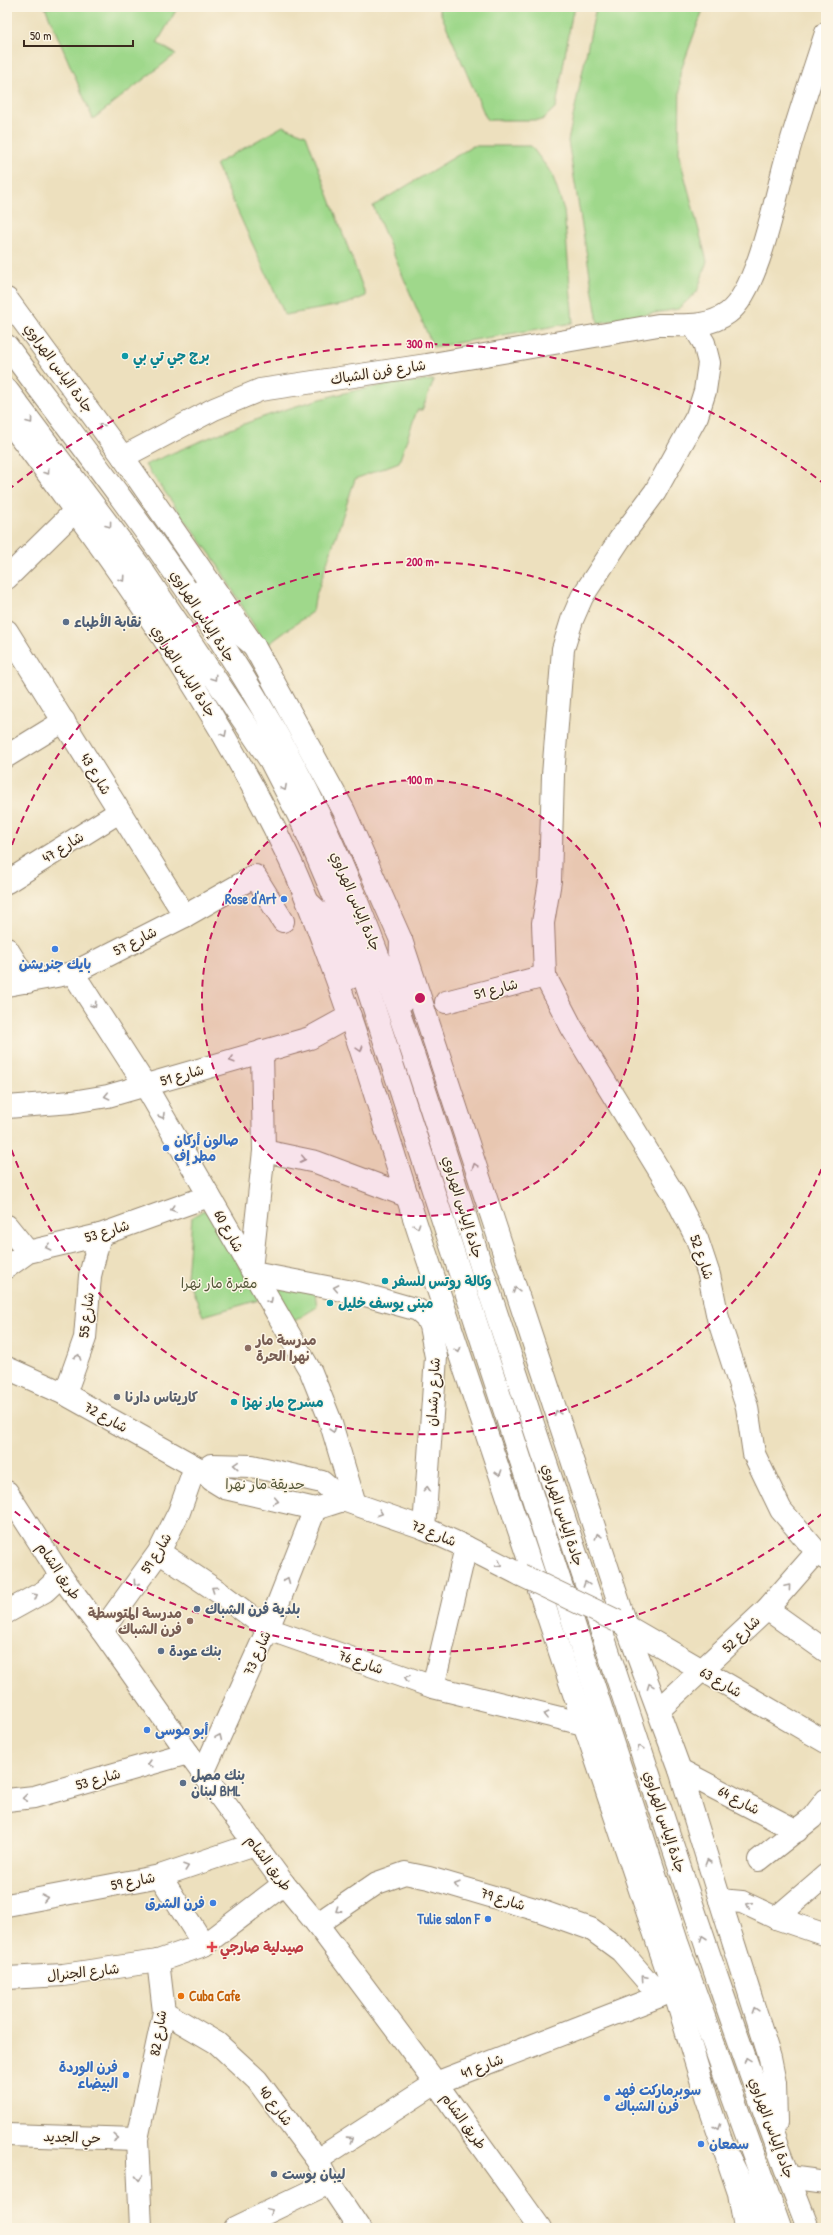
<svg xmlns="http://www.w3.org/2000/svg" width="833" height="2235" viewBox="0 0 833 2235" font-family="'Patrick Hand','Playpen Sans Arabic',sans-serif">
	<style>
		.green { fill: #9fd88b; stroke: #6d8154 }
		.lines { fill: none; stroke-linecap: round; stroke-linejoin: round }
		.minor-tunnel { stroke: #c9bc9e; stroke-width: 22; stroke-dasharray: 22 11; stroke-linecap: butt }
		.minor-casing { stroke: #94856e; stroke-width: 24 }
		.major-casing { stroke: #94856e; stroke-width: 24 }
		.highway-casing { stroke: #94856e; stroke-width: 24 }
		.minor { stroke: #fff; stroke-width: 22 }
		.major { stroke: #fff; stroke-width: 22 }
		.highway { stroke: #fff; stroke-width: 22 }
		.minor-bridge-casing { stroke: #94856e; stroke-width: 24; stroke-linecap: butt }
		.minor-bridge { stroke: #fff; stroke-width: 22 }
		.oneway { stroke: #a79f9a }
		.ring { fill: none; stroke: #c2185b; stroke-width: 2; stroke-dasharray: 7 5 }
		.culture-dot { fill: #0f9aa8; stroke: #fcf5e5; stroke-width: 1.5 }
		.service-dot { fill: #5c6f8a; stroke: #fcf5e5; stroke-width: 1.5 }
		.shop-dot { fill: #3f7fe0; stroke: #fcf5e5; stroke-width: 1.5 }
		.education-dot { fill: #8d6e63; stroke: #fcf5e5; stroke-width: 1.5 }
		.worship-dot { fill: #6b7280; stroke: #fcf5e5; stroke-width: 1.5 }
		.health-dot { fill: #e0444e; stroke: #fcf5e5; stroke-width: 1.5 }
		.food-dot { fill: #e8710a; stroke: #fcf5e5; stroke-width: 1.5 }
		.labels { text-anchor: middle; stroke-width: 3; stroke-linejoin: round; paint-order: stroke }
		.culture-label { font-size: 14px; font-weight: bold; fill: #0d838f; stroke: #fcf5e5; text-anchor: start }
		.street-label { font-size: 14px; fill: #3b2a1e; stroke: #fcf5e5 }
		.service-label { font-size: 14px; font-weight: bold; fill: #4e5e75; stroke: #fcf5e5; text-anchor: start }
		.shop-label { font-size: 14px; font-weight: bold; fill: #366cbe; stroke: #fcf5e5; text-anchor: end }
		.park-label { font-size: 14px; fill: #545639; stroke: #fcf5e5 }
		.education-label { font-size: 14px; font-weight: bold; fill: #785e54; stroke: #fcf5e5; text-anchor: start }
		.worship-label { font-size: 14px; font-weight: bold; fill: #5b616d; stroke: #fcf5e5; text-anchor: start }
		.health-label { font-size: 14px; font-weight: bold; fill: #be3a42; stroke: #fcf5e5; text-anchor: start }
		.food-label { font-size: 14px; font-weight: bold; fill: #c56008; stroke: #fcf5e5; text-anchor: start }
		.centre { fill: #c2185b; stroke: #fcf5e5; stroke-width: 2 }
		.ring-label { font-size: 12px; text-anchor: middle; font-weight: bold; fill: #c2185b; stroke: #fcf5e5; stroke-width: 3; stroke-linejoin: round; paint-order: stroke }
	</style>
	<rect width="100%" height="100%" fill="#fcf5e5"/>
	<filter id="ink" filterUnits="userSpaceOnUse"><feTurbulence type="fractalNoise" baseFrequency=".025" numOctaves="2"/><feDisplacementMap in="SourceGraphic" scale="8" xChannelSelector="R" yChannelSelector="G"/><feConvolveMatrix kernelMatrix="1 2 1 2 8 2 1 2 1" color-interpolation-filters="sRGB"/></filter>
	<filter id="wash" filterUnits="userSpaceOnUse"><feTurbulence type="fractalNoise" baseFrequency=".012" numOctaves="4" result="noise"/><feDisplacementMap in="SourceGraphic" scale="16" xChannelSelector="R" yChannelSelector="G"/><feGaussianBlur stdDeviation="0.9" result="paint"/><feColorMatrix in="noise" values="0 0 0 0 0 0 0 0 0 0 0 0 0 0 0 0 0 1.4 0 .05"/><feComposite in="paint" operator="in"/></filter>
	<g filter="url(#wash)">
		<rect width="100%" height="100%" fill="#ede0be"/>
		<g class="green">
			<path d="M45,7H178L157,43L176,54L93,119Z"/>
			<path d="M438,7H576L572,15L556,107L542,120H487Z"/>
			<path d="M596,7H704L680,73L679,155L707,261L697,292L678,309L598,323L568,141Z"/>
			<path d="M283,126L306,135L366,296L347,304L285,315L216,164Z"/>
			<path d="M473,146H531L552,174L564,210L573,323L433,347L373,206Z"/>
			<path d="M434,380L422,410H417L399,462L355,479L315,599L313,611L266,646L214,559L145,465C236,425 333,385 434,380Z"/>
			<path d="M204,1210L212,1218L259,1300L203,1316L187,1277L192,1217Z"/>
			<path d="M255,1274L315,1292L317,1307L288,1325Z"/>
		</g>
	</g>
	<g filter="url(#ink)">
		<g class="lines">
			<path class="minor-tunnel" d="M345,1031L446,1002"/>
			<g class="minor-casing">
				<g id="minor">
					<path d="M7,299L123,457L254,646L344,811L401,940L627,1627L680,1770L720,1900L742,1902L776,1918L826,1935"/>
					<path d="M693,325L704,343L709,363L705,391L697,416L655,492L620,539L582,597L572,620L563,649L553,775L550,881L543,923L545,976L572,1028L675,1196L697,1239L709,1275L718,1318L747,1407L754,1454L781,1510L817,1552L826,1559"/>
					<path d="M7,419C111,557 212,698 287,854C301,882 312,913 323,942C362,1044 391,1150 426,1254C508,1499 591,1745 674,1991L707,2099L739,2193L745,2228"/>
					<path d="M123,457L214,409L260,390L427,365L658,325C683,325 708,328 728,313C758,291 775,199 785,163C797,120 812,76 826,33"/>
					<path d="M7,578L76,510"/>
					<path d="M7,631L185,916"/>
					<path d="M7,756L64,721"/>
					<path d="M7,882L119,812"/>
					<path d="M7,949L28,982"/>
					<path d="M73,973L145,1085L311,1372L329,1417L355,1504"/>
					<path d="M7,985L73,973L185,916L255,876L283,921"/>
					<path d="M446,1002L545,976"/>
					<path d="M7,1107L72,1102L108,1096L310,1038L350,1016"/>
					<path d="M264,1151L316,1162L407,1196"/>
					<path d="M7,1226L28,1252"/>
					<path d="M7,1267L28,1252L100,1235L209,1196"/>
					<path d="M251,1269L264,1151L262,1051"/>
					<path d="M253,1273L358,1293L418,1310L426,1317L430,1326L436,1357L424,1528"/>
					<path d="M7,1368L65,1394L203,1471L212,1480L225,1488L315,1509L343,1500L322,1482L252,1466L211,1465L203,1471"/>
					<path d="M65,1394L85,1338L90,1276L100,1235"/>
					<path d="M343,1500L424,1528L466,1547L521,1575"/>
					<path d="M159,1552L220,1593L268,1629L433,1687L584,1724"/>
					<path d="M767,1609L826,1651"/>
					<path d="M7,1612L45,1591L61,1576"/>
					<path d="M623,1624L826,1742"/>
					<path d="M102,1631L159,1552L179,1512L195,1467"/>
					<path d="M433,1687L466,1547"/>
					<path d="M659,1710L767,1609L817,1552"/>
					<path d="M680,1770L797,1831"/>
					<path d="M203,1773L268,1629L315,1509"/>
					<path d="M7,1800L34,1797L188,1753"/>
					<path d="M759,1860L812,1818L826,1800"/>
					<path d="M160,1876L204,1945"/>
					<path d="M7,1905L160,1876L255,1844"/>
					<path d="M776,1918L826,1875"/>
					<path d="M317,1924L377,1883L405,1873L429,1878L538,1910L591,1929L621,1951L660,1996L674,1991"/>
					<path d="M7,1978L63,1975L158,1961L204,1945L284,1884"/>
					<path d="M164,2012L217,2043L257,2080L317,2160L329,2183L359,2228"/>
					<path d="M7,2135L137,2139"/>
					<path d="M317,2160L436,2083L660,1996"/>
					<path d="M789,2177L826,2182"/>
					<path d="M141,2228L137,2139L164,2012L158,1961"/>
					<path d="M235,2228L329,2183"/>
				</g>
			</g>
			<g class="major-casing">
				<path id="major" d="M7,1492L61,1576L102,1631L188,1753L284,1884L317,1924L436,2083L540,2228"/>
			</g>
			<g class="highway-casing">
				<g id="highway">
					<path d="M7,346C120,497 240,647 321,819C393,973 439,1136 491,1297C537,1438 584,1579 631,1720C687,1890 743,2061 808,2228"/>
					<path d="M7,390L138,564L270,760L303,824L349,931L677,1942L780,2228"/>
					<path d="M201,591L225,621L254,646"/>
					<path d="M181,649L192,669L195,685"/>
					<path d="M308,902L325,918L350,978"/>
					<path d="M401,940L400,973L407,999"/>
					<path d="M720,1900L770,2058L775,2083L776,2123"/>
					<path d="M727,2154L764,2228"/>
				</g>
			</g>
			<use href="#minor" class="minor"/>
			<use href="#major" class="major"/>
			<use href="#highway" class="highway"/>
			<g class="minor-bridge-casing">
				<path id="minor-bridge" d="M521,1575L617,1621"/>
			</g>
			<use href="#minor-bridge" class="minor-bridge"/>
		</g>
		<defs><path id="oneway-chevron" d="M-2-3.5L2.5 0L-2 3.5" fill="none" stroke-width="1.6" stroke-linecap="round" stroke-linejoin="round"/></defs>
		<g class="oneway">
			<use href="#oneway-chevron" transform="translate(30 421) rotate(53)"/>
			<use href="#oneway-chevron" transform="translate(101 426) rotate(-126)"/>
			<use href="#oneway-chevron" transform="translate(47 472) rotate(53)"/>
			<use href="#oneway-chevron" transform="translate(109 525) rotate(53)"/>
			<use href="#oneway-chevron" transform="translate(122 579) rotate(56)"/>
			<use href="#oneway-chevron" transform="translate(214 678) rotate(56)"/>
			<use href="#oneway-chevron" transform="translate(224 734) rotate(62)"/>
			<use href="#oneway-chevron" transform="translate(284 788) rotate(62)"/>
			<use href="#oneway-chevron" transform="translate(94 1005) rotate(57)"/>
			<use href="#oneway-chevron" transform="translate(360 1049) rotate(72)"/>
			<use href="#oneway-chevron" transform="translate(232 1060) rotate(164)"/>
			<use href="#oneway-chevron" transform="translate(107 1096) rotate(167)"/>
			<use href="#oneway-chevron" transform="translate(162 1116) rotate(60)"/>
			<use href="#oneway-chevron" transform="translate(303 1159) rotate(12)"/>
			<use href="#oneway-chevron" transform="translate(475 1166) rotate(-108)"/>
			<use href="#oneway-chevron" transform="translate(173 1209) rotate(161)"/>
			<use href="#oneway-chevron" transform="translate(417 1226) rotate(72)"/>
			<use href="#oneway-chevron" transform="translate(48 1247) rotate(167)"/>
			<use href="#oneway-chevron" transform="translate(336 1288) rotate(-169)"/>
			<use href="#oneway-chevron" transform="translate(516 1290) rotate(-108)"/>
			<use href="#oneway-chevron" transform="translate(270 1301) rotate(60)"/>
			<use href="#oneway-chevron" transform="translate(458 1350) rotate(72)"/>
			<use href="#oneway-chevron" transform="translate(78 1357) rotate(-71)"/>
			<use href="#oneway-chevron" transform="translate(557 1413) rotate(-108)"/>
			<use href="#oneway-chevron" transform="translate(333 1430) rotate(72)"/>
			<use href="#oneway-chevron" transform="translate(236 1465) rotate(-176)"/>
			<use href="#oneway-chevron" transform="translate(499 1473) rotate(72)"/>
			<use href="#oneway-chevron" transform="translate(427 1489) rotate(-85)"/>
			<use href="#oneway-chevron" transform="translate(276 1501) rotate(12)"/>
			<use href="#oneway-chevron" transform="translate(380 1513) rotate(19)"/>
			<use href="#oneway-chevron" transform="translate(598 1536) rotate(-108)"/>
			<use href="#oneway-chevron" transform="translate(499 1564) rotate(28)"/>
			<use href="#oneway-chevron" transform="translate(287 1580) rotate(-68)"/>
			<use href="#oneway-chevron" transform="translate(136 1583) rotate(126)"/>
			<use href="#oneway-chevron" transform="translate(586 1584) rotate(-108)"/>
			<use href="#oneway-chevron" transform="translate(788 1587) rotate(-50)"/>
			<use href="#oneway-chevron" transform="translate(214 1589) rotate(-146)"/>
			<use href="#oneway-chevron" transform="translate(35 1596) rotate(-29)"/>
			<use href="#oneway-chevron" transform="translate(407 1678) rotate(-161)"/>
			<use href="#oneway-chevron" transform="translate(650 1686) rotate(-111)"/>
			<use href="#oneway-chevron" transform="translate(546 1715) rotate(-166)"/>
			<use href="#oneway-chevron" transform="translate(219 1737) rotate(-66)"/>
			<use href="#oneway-chevron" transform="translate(640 1748) rotate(-108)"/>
			<use href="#oneway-chevron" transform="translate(150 1764) rotate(164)"/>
			<use href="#oneway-chevron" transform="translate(25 1798) rotate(174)"/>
			<use href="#oneway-chevron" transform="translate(708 1862) rotate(-107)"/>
			<use href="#oneway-chevron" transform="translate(186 1867) rotate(-19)"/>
			<use href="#oneway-chevron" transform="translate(457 1885) rotate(-164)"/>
			<use href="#oneway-chevron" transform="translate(45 1898) rotate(-12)"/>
			<use href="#oneway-chevron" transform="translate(749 1905) rotate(-155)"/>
			<use href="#oneway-chevron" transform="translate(338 1910) rotate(146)"/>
			<use href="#oneway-chevron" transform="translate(703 1938) rotate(-109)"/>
			<use href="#oneway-chevron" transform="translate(644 1978) rotate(-131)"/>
			<use href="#oneway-chevron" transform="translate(755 2010) rotate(-108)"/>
			<use href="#oneway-chevron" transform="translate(747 2060) rotate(-110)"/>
			<use href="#oneway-chevron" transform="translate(717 2127) rotate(70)"/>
			<use href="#oneway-chevron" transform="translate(116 2138) rotate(2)"/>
			<use href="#oneway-chevron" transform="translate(350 2139) rotate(-33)"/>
			<use href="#oneway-chevron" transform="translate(139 2178) rotate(88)"/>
			<use href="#oneway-chevron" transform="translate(270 2211) rotate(-25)"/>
		</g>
	</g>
	<circle cx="420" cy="998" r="218" fill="#c2185b" fill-opacity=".12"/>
	<g class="ring">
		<circle cx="420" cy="998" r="218"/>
		<path d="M826 1158A436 436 0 0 1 8 1140M8 856A436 436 0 0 1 826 838"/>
		<path d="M823 1513A654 654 0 0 1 8 1506M8 490A654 654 0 0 1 823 483"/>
	</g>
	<g class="culture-dot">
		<circle cx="125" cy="356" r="4"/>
		<circle cx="385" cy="1281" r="4"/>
		<circle cx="330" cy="1303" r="4"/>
		<circle cx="234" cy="1402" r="4"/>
	</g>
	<g class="service-dot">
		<circle cx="66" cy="622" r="4"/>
		<circle cx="197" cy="1609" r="4"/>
		<circle cx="161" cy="1651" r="4"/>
		<circle cx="183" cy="1783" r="4"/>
		<circle cx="274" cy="2174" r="4"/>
	</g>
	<g class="shop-dot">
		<circle cx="284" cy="899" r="4"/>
		<circle cx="55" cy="949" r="4"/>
		<circle cx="166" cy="1148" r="4"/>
		<circle cx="147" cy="1730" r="4"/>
		<circle cx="213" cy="1903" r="4"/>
		<circle cx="488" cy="1919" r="4"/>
		<circle cx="126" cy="2075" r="4"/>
		<circle cx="607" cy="2098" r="4"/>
		<circle cx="701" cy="2144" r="4"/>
	</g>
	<g class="education-dot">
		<circle cx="248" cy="1348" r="4"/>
		<circle cx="190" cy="1621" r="4"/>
	</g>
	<circle class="worship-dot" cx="117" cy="1397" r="4"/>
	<path class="health-dot" d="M210 1941h4v4h4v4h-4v4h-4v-4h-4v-4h4z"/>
	<circle class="food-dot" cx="181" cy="1996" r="4"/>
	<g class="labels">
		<g class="culture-label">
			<text x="133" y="361">برج جي تي بي</text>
			<text x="393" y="1286">وكالة روتس للسفر</text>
			<text x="338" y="1308">مبنى يوسف خليل</text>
			<text x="242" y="1407">مسرح مار نهرا</text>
		</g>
		<g class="street-label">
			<text transform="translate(59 368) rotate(54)" y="5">جادة الياس الهراوي</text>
			<text transform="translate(378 372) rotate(-9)" y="5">شارع فرن الشباك</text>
			<text transform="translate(203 616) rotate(57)" y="5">جادة إلياس الهراوي</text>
			<text transform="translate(184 671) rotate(57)" y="5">جادة الياس الهراوي</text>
			<text transform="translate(96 774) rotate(59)" y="5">شارع 43</text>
			<text transform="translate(63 847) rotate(-32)" y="5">شارع 47</text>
			<text transform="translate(356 901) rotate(67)" y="5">جادة إلياس الهراوي</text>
			<text transform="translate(135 941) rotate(-27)" y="5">شارع 57</text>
			<text transform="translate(496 989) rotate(-15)" y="5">شارع 51</text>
			<text transform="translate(182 1075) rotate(-16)" y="5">شارع 51</text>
			<text transform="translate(463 1207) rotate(73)" y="5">جادة إلياس الهراوي</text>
			<text transform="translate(107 1231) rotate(-17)" y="5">شارع 53</text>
			<text transform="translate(229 1231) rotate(61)" y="5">شارع 60</text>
			<text transform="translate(702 1257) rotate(71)" y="5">شارع 52</text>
			<text transform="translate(86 1315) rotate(-83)" y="5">شارع 55</text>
			<text transform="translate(433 1392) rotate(-87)" y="5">شارع رشدان</text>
			<text transform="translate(106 1417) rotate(29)" y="5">شارع 72</text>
			<text transform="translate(563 1515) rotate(72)" y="5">جادة إلياس الهراوي</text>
			<text transform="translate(434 1533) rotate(22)" y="5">شارع 72</text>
			<text transform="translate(156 1553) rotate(-58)" y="5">شارع 59</text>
			<text transform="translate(59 1571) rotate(56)" y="5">طريق الشام</text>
			<text transform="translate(741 1634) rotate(-44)" y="5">شارع 52</text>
			<text transform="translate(257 1653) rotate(-66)" y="5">شارع 73</text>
			<text transform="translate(361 1662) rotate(19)" y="5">شارع 76</text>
			<text transform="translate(721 1682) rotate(30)" y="5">شارع 63</text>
			<text transform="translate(98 1779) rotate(-16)" y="5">شارع 53</text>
			<text transform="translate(739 1800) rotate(28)" y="5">شارع 64</text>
			<text transform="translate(665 1822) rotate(72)" y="5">جادة إلياس الهراوي</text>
			<text transform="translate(269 1863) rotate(53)" y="5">طريق الشام</text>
			<text transform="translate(133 1881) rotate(-11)" y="5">شارع 59</text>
			<text transform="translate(503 1899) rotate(17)" y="5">شارع 79</text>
			<text transform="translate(83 1972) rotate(-6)" y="5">شارع الجنرال</text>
			<text transform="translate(158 2033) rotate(-81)" y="5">شارع 82</text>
			<text transform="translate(482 2066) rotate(-21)" y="5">شارع 41</text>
			<text transform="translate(276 2106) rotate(53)" y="5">شارع 40</text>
			<text transform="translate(464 2121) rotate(54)" y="5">طريق الشام</text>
			<text transform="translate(772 2128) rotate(70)" y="5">جادة إلياس الهراوي</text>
			<text transform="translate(72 2137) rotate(2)" y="5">حي الجديد</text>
		</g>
		<g class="service-label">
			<text x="74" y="627">نقابة الأطباء</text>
			<text x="205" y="1614">بلدية فرن الشباك</text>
			<text x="169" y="1656">بنك عودة</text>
			<text x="191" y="1780">بنك مصل<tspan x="191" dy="16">لبنان BML</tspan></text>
			<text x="282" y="2179">ليبان بوست</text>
		</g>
		<g class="shop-label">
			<text x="276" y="904">Rose d'Art</text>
			<text x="55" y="969" text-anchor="middle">بايك جنريشن</text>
			<text x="174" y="1145" text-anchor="start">صالون أركان<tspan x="174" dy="16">مطر إف</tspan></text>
			<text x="155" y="1735" text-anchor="start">أبو موسى</text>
			<text x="205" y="1908">فرن الشرق</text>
			<text x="480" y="1924">Tulie salon F</text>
			<text x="118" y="2072">فرن الوردة<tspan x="118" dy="16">البيضاء</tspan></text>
			<text x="615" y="2095" text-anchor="start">سوبرماركت فهد<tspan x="615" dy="16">فرن الشباك</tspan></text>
			<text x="709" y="2149" text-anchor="start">سمعان</text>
		</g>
		<g class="park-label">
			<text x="219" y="1288">مقبرة مار نهرا</text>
			<text x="265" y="1489">حديقة مار نهرا</text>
		</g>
		<g class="education-label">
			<text x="256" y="1345">مدرسة مار<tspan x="256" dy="16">نهرا الحرة</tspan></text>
			<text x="182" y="1618" text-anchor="end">مدرسة المتوسطة<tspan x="182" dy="16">فرن الشباك</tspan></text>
		</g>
		<g class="worship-label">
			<text x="125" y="1402">كاريتاس دارنا</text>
		</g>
		<g class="health-label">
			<text x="220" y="1952">صيدلية صارجي</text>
		</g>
		<g class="food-label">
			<text x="189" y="2001">Cuba Cafe</text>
		</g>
	</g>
	<circle cx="420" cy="998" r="6" class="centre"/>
	<g class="ring-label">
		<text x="420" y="348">300 m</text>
		<text x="420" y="566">200 m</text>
		<text x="420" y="784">100 m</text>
	</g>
	<rect width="833" height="2235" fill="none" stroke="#fcf5e5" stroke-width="24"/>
	<path d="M24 40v6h109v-6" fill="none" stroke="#3b2a1e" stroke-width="2"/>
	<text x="30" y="40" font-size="12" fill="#3b2a1e" stroke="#fcf5e5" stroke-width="3" paint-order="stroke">50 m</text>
</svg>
